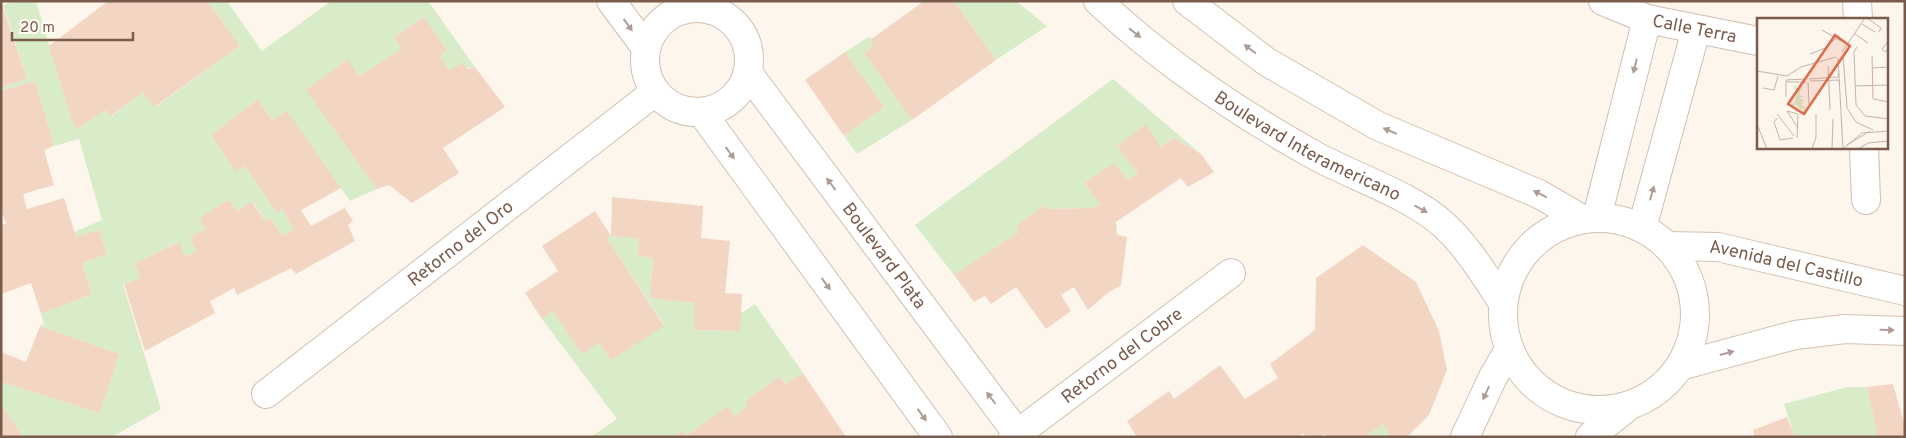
<svg xmlns="http://www.w3.org/2000/svg" width="1906" height="438" viewBox="0 0 1906 438" font-family="Overpass,sans-serif">
	<style>
		.green { fill: #d8ecc9 }
		.building { fill: #f3d5c3 }
		.lines { fill: none; stroke-linecap: round; stroke-linejoin: round }
		.minor-casing { stroke: #d1beb0; stroke-width: 30 }
		.tertiary-casing { stroke: #d1beb0; stroke-width: 30 }
		.secondary-casing { stroke: #d6c0b0; stroke-width: 30 }
		.minor { stroke: #fff; stroke-width: 28 }
		.tertiary { stroke: #fff; stroke-width: 28 }
		.secondary { stroke: #fff; stroke-width: 28 }
		.oneway { fill: #af9d94 }
		.labels { text-anchor: middle; stroke-width: 4.5; stroke-linejoin: round; paint-order: stroke }
		.street-label { font-size: 18px; fill: #7a5c4d; stroke: #fffaf3 }
		.inset-road { fill: none; stroke: #c5b3a7; stroke-width: 1 }
		.view { fill: #dc6d51; fill-opacity: 0.15; stroke: #dc6d51; stroke-width: 2.5 }
		.inset-edge { fill: none; stroke: #7a5c4d; stroke-width: 2.5 }
	</style>
	<rect width="100%" height="100%" fill="#fdf6ec"/>
	<g class="green">
		<path d="M15,1H36L75,130L106,110L112,116L143,92L155,107L240,46L207,1H227L262,51L331,1H428L475,67L449,70L440,56L447,51L423,17L394,37L402,49L359,76L348,59L307,90L377,189L350,201L287,112L272,120L258,99L211,135L236,172L245,166L277,213L282,208L293,229L282,236L270,218L265,221L253,202L237,211L229,200L200,218L206,229L191,237L196,252L185,256L178,242L135,263L140,278L123,284L161,409L112,437H23L1,405V382L100,413L119,354L40,326L44,324L41,314L92,294L82,263L107,254L99,230L76,237L74,232L102,220L79,139L54,146L35,81L1,91V87L27,79L3,5Z"/>
		<path d="M954,1H1016L1047,26L996,60Z"/>
		<path d="M870,36L874,45L864,53L912,120L857,154L844,136L884,107L845,52Z"/>
		<path d="M1113,79L1201,154L1174,138L1161,147L1146,125L1117,146L1138,174L1128,180L1114,163L1084,183L1100,204L1093,208L1047,209L1044,205L1016,226L1019,232L954,275L915,225Z"/>
		<path d="M611,236L639,239L638,256L653,258L650,298L694,303V330L739,331L740,314L755,304L803,373L785,384L779,377L746,400L748,406L734,417L728,407L686,436L682,431L674,437H591L617,419L542,319L553,311L582,354L599,343L611,360L664,325L607,238Z"/>
		<path d="M1847,387H1867L1878,437H1795L1784,404Z"/>
		<path d="M1383,424L1392,437H1365Z"/>
	</g>
	<g class="building">
		<path d="M108,1H207L240,46L154,107L143,92L111,116L106,110L75,130L49,46Z"/>
		<path d="M924,1H954L996,60L912,120L864,53L874,45L870,40Z"/>
		<path d="M1,2L27,79L1,87Z"/>
		<path d="M424,17L447,51L440,56L449,70L463,63L467,69L475,67L505,107L443,148L459,173L412,203L389,185L377,189L306,90L348,59L359,76L402,49L394,37Z"/>
		<path d="M845,52L884,107L844,136L805,80Z"/>
		<path d="M35,81L54,146L44,150L54,185L23,194L27,209L64,198L76,237L99,230L107,254L82,263L92,294L41,314L31,283L2,294L1,292V225L6,224L1,209V91Z"/>
		<path d="M258,99L272,120L287,111L341,188L301,210L311,226L345,208L353,221L348,225L355,241L296,274L291,268L237,295L234,288L210,301L215,313L145,351L124,284L140,278L135,263L179,242L185,256L196,252L190,237L206,229L199,218L229,200L237,211L252,202L265,221L270,218L282,236L293,229L282,208L277,213L245,166L236,172L211,135Z"/>
		<path d="M1146,124L1161,147L1174,138L1201,154L1214,172L1188,187L1181,178L1116,222L1117,235L1127,237L1121,286L1110,291L1088,310L1074,287L1061,295L1071,311L1046,329L1016,287L991,304L985,296L974,302L954,275L1019,232L1016,226L1044,205L1047,209L1093,208L1100,204L1084,183L1114,163L1128,180L1138,174L1117,146Z"/>
		<path d="M612,197L703,206L701,238L730,241L725,293L742,294L740,331L694,330V303L650,298L653,258L638,256L639,239L611,236Z"/>
		<path d="M595,211L611,236L607,238L664,326L611,360L599,343L582,354L553,311L542,319L525,293L558,271L542,246Z"/>
		<path d="M1363,245L1416,282L1439,331L1447,370L1429,415L1407,437H1392L1383,424L1365,437H1326L1324,434L1319,437H1306L1303,433L1298,437H1137L1127,421L1169,391L1174,399L1220,365L1245,399L1278,378L1270,364L1315,330L1316,278Z"/>
		<path d="M40,326L119,354L100,413L1,382V352L26,362Z"/>
		<path d="M803,373L846,437H674L682,431L686,436L728,406L734,417L748,406L745,401L779,377L785,384Z"/>
		<path d="M1893,384L1905,427V437H1878L1867,387Z"/>
		<path d="M1,405L23,437H1Z"/>
		<path d="M1787,417L1795,437H1755L1753,430Z"/>
	</g>
	<g class="lines">
		<g class="minor-casing">
			<g id="minor">
				<path d="M611,1L646,48"/>
				<path id="s1" d="M1603,1L1647,19L1758,41"/>
				<path d="M1857,1L1858,19"/>
				<circle cx="697" cy="60" r="52"/>
				<path id="s2" d="M748,73L1020,437"/>
				<path d="M702,113L938,437"/>
				<path d="M1864,148L1866,200"/>
				<path d="M1597,217L1647,19"/>
				<path d="M1642,228L1696,30"/>
				<path id="s3" d="M266,394L655,92"/>
				<path id="s4" d="M1013,437L1231,273"/>
			</g>
		</g>
		<g class="tertiary-casing">
			<g id="tertiary">
				<path d="M1465,437L1493,377L1509,350"/>
				<path d="M1590,437L1630,405"/>
			</g>
		</g>
		<g class="secondary-casing">
			<g id="secondary">
				<path id="s5" d="M1098,1C1162,61 1237,112 1314,155C1354,177 1411,195 1444,225C1468,247 1485,276 1503,303"/>
				<path d="M1187,1L1267,62L1378,126L1539,194L1582,219"/>
				<circle cx="1599" cy="314" r="96"/>
				<path id="s6" d="M1667,246L1718,247L1905,291"/>
				<path d="M1680,366L1795,335L1845,329L1905,331"/>
			</g>
		</g>
		<use href="#minor" class="minor"/>
		<use href="#tertiary" class="tertiary"/>
		<use href="#secondary" class="secondary"/>
	</g>
	<defs><path id="oneway-solid" d="M-6-.8H1V-3.2L6.5 0L1 3.2V.8H-6Z" transform="scale(1.25)"/></defs>
	<g class="oneway">
		<use href="#oneway-solid" transform="translate(628 25) rotate(54)"/>
		<use href="#oneway-solid" transform="translate(1135 33) rotate(38)"/>
		<use href="#oneway-solid" transform="translate(1250 49) rotate(-143)"/>
		<use href="#oneway-solid" transform="translate(1635 66) rotate(104)"/>
		<use href="#oneway-solid" transform="translate(1390 131) rotate(-157)"/>
		<use href="#oneway-solid" transform="translate(730 153) rotate(54)"/>
		<use href="#oneway-solid" transform="translate(831 184) rotate(-127)"/>
		<use href="#oneway-solid" transform="translate(1652 193) rotate(-75)"/>
		<use href="#oneway-solid" transform="translate(1540 194) rotate(-153)"/>
		<use href="#oneway-solid" transform="translate(1421 209) rotate(29)"/>
		<use href="#oneway-solid" transform="translate(826 284) rotate(54)"/>
		<use href="#oneway-solid" transform="translate(1887 330) rotate(2)"/>
		<use href="#oneway-solid" transform="translate(1727 353) rotate(-15)"/>
		<use href="#oneway-solid" transform="translate(1486 393) rotate(114)"/>
		<use href="#oneway-solid" transform="translate(991 398) rotate(-127)"/>
		<use href="#oneway-solid" transform="translate(922 415) rotate(54)"/>
	</g>
	<g class="labels">
		<g class="street-label">
			<text dy="6" stroke="none"><textPath href="#s1" startOffset="96">Calle Terra</textPath></text>
			<text dy="6" stroke="none"><textPath href="#s5" startOffset="256">Boulevard Interamericano</textPath></text>
			<text dy="6" stroke="none"><textPath href="#s3" startOffset="246">Retorno del Oro</textPath></text>
			<text dy="6" stroke="none"><textPath href="#s2" startOffset="228">Boulevard Plata</textPath></text>
			<text dy="6" stroke="none"><textPath href="#s6" startOffset="121">Avenida del Castillo</textPath></text>
			<text dy="6" stroke="none"><textPath href="#s4" startOffset="136">Retorno del Cobre</textPath></text>
		</g>
	</g>
	<g transform="translate(1757 18)">
		<rect width="131" height="131" fill="#fdf6ec"/>
		<path d="M39,67L40,70H45L42,77L47,78L41,81H47L44,87L50,90V97L45,95L47,90L44,92L39,86L34,90L32,86H38L39,78H36L40,77L39,71L36,69Z" fill="#d8ecc9"/>
		<path class="inset-road" d="M110,0L124,10L122,14M105,6L118,14M65,12L84,23M98,16L111,25M132,22L125,31L128,34L132,31M100,29L97,34L99,87L108,98L132,101M85,34L108,0M53,36L68,30L79,20M86,37L90,90L99,104L116,112M115,38L116,81L132,84M81,40L86,131M71,48L73,92M115,50L132,49M0,53L30,58L44,49L79,39M52,61L81,59L82,55M53,63L81,62L83,66M29,64H49M51,64L52,86M98,68L132,67M6,70L17,72L21,58M29,79V62L49,61M30,93L41,96L40,120M30,93L41,110M20,96L37,118M20,100L17,104L23,122L36,120M0,106L10,131M90,127L113,113M87,130L105,115L132,113M55,131L59,119V96M75,131L76,101M101,131L111,125L132,123"/>
		<path class="view" d="M78,17L93,28L47,96L31,86Z"/>
		<rect width="131" height="131" class="inset-edge"/>
	</g>
	<rect width="1906" height="438" fill="none" stroke="#7a5c4d" stroke-width="5"/>
	<path d="M12 32v8h121v-8" fill="none" stroke="#7a5c4d" stroke-width="2.5"/>
	<text x="20" y="32" font-size="15" fill="#7a5c4d" stroke="#fffaf3" stroke-width="4" paint-order="stroke">20 m</text>
</svg>
